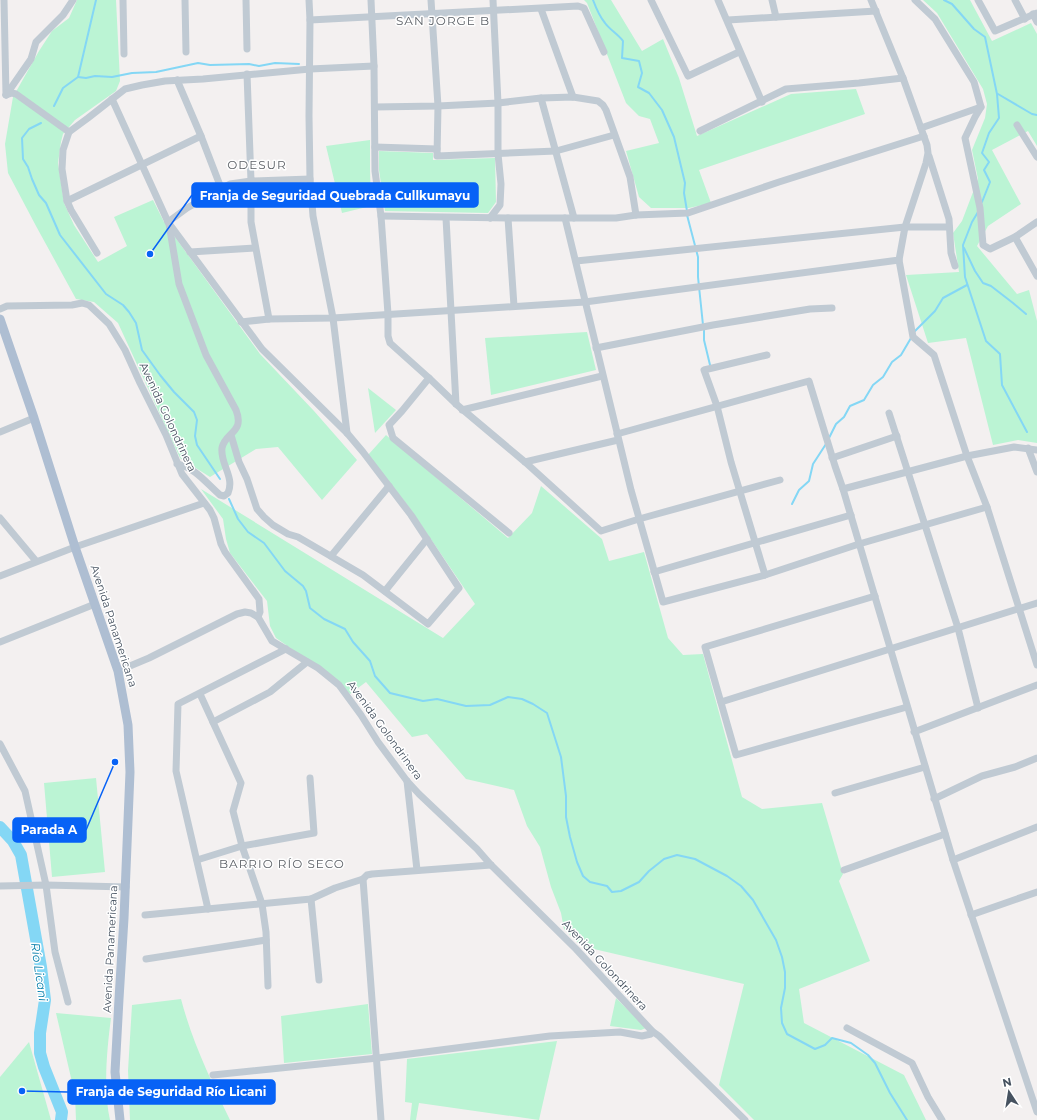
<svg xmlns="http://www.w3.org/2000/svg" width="1037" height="1120" viewBox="0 0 1037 1120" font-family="Montserrat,sans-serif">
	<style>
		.green { fill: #bbf4d4 }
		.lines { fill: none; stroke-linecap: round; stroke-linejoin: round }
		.stream { stroke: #84d7f5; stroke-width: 2 }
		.river { stroke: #84d7f5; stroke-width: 12 }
		.minor { stroke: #c0cad3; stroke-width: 7 }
		.major { stroke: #aebed2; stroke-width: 9 }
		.labels { text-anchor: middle; stroke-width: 3; stroke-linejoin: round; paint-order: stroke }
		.street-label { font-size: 11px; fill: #465260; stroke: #fff }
		.neighbourhood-label { font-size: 12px; letter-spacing: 1px; fill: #5c6066; stroke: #fff }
		.water-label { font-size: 12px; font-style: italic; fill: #027ca8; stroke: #fff }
		.leader { fill: none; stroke: #0762f6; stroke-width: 1.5 }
		.callout-dot { fill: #0762f6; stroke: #fff; stroke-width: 1.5 }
		.callout { fill: #0762f6; stroke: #0762f6; stroke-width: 1.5 }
		.callout-label { font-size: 12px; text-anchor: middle; font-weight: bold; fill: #fff }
	</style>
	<rect width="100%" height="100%" fill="#f3f0f0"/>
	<g class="green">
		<path d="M77,0H116L120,81L116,91L75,120L63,134L61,142L58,163L64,203L74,225L98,262L127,246L114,217L153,200L164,222L260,354L314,411L357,460L322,500L278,447L256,449L210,477L180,458L118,323L94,302L76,299L36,226L8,173L5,144L13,97L39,51L52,31L69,18Z"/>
		<path d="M584,0H611L642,51L663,39L679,78L697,136L791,94L856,89L865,114L699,170L711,203L689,208H651L639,197L626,151L659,143L650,119L639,116L626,103L587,3Z"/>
		<path d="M923,0H970L992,41L1031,23L1037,34V146L1028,131L992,150L1021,204L988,226L977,246L1017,294L1029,290L1037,321V443L1018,440L993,445L966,338L928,343L906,275L959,272L953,233L962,221L978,179L972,150L985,118L987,104L983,89L937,13Z"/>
		<path d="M370,140V170L371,206L342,213L326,146Z"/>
		<path d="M379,151L433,153V160L495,158L496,202L488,213L385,211L379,170Z"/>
		<path d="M587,332L596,370L491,395L485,338Z"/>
		<path d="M368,388L396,410L375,433Z"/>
		<path d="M386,435L508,538L532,513L541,486L602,539L609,561L644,552L668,638L683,655L703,654L742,797L762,809L822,803L843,874L839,881L870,961L799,989L804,1023L904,1075L926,1120H754L719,1085L744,984L581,946L564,929L561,913L551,887L540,847L527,826L514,790L466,779L427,734L412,737L366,682L350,694L333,678L276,638L270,626L267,601L230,553L226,539L223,519L201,489L443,638L475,604L409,507L368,455Z"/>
		<path d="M96,778L105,872L52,877L44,783Z"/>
		<path d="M616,998L646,1028L641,1030L610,1026Z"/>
		<path d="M181,999C192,1041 211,1081 230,1120H130L128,1071L132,1005Z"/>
		<path d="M368,1004L372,1054L284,1063L281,1016Z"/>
		<path d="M56,1013L111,1018C107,1048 103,1090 110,1120H76L75,1095Z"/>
		<path d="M557,1041L539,1120L419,1103L416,1120H410L412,1103L405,1102L407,1059Z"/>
		<path d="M29,1042L51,1120H0V1077Z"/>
	</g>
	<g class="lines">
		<g class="stream">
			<path d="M593,0C596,8 599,16 605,23C610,30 618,34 623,41L622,58L639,61L642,73L638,87L649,93L662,110L674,137L685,183L684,193L687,211"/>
			<path d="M944,0L952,4L974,29L985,37L997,94L999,118L989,133L982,153L989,162L984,170L990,182L982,202"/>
			<path d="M78,77L86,78L95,76L112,77L132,73L156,72L198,63L210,65L249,64L259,66L275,63L299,64"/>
			<path d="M998,94L1032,114L1037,115"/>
			<path d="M54,106L63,88L78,77L96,0"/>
			<path d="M41,123L29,129L22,138L23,159L28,167L32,179L39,195L46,203L60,235L106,294L123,305L129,312L136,323L142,350L160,375L174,392L194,412L197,420L195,436L197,445L220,479"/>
			<path d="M978,212L972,222L963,245L965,277L986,341L1000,354L1002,385L1027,432"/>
			<path d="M687,215L698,257V277L703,325"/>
			<path d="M964,248L975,271L983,283L991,286L1013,303L1026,314"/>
			<path d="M704,329V340L710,365"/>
			<path d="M914,332L935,311L943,298L967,285"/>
			<path d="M829,438L836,424L844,417L850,406L864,400L873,385L883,377L892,362L901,355L911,338"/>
			<path d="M229,499L238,519L248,532L264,543L285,571L303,586L306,591L310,608L324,619L345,629L353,642L370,661L375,676L390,693L423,701L437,699L466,706L490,705L508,697L522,699L533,704L547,713L561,757L566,796V817L570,837L577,862L583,876L590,882L607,886L612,892L621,891L639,882L649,871L664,859L677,855L695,859L727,876L741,886L753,900L776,940L782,957L785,972V988L781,1008L782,1023L787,1034L815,1049L825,1045L832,1038L851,1043L868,1055L875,1063L890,1093L907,1120"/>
			<path d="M792,504L799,490L809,481L813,464L826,444"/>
		</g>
		<path class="river" d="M0,827L13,841L21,855L41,967L45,1000L40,1033V1053L44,1067L62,1112L61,1120"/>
		<g class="minor">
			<path d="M4,0L6,95"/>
			<path d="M123,0L124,54"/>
			<path d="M185,0L186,52"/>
			<path d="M246,0L247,49"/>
			<path d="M309,0L310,20L309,116L310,179L313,216L333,318L347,433"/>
			<path d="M371,0L374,66L375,171L381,216L388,314V336L390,343L429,378L456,404L525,462L601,531L639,519L780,480"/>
			<path d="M431,0L438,106L437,156L556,151L614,135"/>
			<path d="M651,0L688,76L739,52"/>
			<path d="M718,0L762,102"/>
			<path d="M772,0L776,17"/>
			<path d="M915,0L935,19L974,82L981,107L975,117L965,138L980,208L983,245L990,249L1015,237L1037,222"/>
			<path d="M978,0L995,31L1037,13"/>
			<path d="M1015,0L1025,19"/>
			<path d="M541,9L573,97"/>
			<path d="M1033,14L1037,22"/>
			<path d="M310,20L578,6L584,8L604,52"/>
			<path d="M728,20L876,11"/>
			<path d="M247,74L251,181V222L269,319"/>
			<path d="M177,80L201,136L221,188"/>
			<path d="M6,95L31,59L36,42L63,15L73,0"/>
			<path d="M6,95L12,93L16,94L69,132"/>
			<path d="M541,98L574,218"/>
			<path d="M112,99L168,222L262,349L347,433L363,452L411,515L459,588L428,624L363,575L298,537L288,534L273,525L264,517L257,509L247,479L239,462L231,435"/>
			<path d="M375,107L438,106L498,103L541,98L573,97L598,101L603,105L606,110L630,177L636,215"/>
			<path d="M1017,125L1037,157"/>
			<path d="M921,128L981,107"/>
			<path d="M700,131L786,89L859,83L903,78"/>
			<path d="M375,147L437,149"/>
			<path d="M929,156L949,219L951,253L955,266"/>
			<path d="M67,201L201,136"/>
			<path d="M381,216L508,218H616L636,215L688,213L779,182L924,136"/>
			<path d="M446,218L456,404"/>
			<path d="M490,218L500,205L501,184L498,154V103L493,0"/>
			<path d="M508,218L514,306"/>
			<path d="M565,218L631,490L663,602L765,575L859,544L987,507"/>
			<path d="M168,222L187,208L230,184L251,181L310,179"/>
			<path d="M169,224L179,284L206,355L236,410C245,433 225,432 222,448C220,464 235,477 228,493L224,496L220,495C207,484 195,467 177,464"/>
			<path d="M1015,237L1037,276"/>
			<path d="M190,252L255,248"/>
			<path d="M97,253L71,210L67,201L62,169L63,150L69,132L88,118L125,89L142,85L165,81L203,79L310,69L374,66"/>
			<path d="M899,260L913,337L934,355L967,456L987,507L1037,665"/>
			<path d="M576,261L905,227H949"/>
			<path d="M0,309L7,306L72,305L82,303L89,305L109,324L125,350L140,383L166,435L182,474L210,510L214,518L221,544L225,552L259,599L260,612L258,617"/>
			<path d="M241,322L269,319L333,318L585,302L899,260L905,227L926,163L928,153L927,145L903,78L871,0"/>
			<path d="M596,348L713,325L810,309L832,308"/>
			<path d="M429,378L402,411L389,425L393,438L509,533"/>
			<path d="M462,410L602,376"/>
			<path d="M889,413L958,628L978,708"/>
			<path d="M0,432L34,418"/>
			<path d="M617,434L809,381L835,466L843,489L953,860L1037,1112"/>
			<path d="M1028,448L1037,472"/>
			<path d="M832,458L897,436"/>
			<path d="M525,462L618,440"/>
			<path d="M843,489L967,456L1014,447L1037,450"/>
			<path d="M0,518L36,561"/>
			<path d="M331,556L389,486"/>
			<path d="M654,572L851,515"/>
			<path d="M765,575L731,462L717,406L704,370L767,355"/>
			<path d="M0,576L75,547L204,503"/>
			<path d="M385,591L427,539"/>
			<path d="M875,596L705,647L736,755L907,707"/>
			<path d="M0,642L95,604"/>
			<path d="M118,671L149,658L237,614L245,612L251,613L258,617L272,641L318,668L339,685L361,715L378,742L407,781L419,794L477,849L491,865L576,949L652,1031L659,1036L745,1120"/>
			<path d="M200,694L241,783L233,811L242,846L262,904L266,932L268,986"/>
			<path d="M721,702L1037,603"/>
			<path d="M213,722L270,692L307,662"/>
			<path d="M914,732L1037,685"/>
			<path d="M0,744L25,791L46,885L55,952L68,1002"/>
			<path d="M407,781L417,870"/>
			<path d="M835,793L925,767"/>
			<path d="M934,799L982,776L1015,767L1037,758"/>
			<path d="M197,860L242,846L314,833L310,778"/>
			<path d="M953,860L1037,827"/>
			<path d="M844,870L945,834"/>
			<path d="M0,886L46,885L126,887"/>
			<path d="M311,899L319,980"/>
			<path d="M208,909L176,771L178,704L286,649"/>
			<path d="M145,915L311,899L335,888L363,879"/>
			<path d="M971,915L1037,892"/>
			<path d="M146,959L266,940"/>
			<path d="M847,1028L912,1063L928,1097L942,1120"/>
			<path d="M213,1075L378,1058L550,1036L620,1032L642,1036L651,1034L652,1031"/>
			<path d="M381,1120L363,879L367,875L372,874L491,865"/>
		</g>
		<path class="major" d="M0,319L34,418L75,547L118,671L128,725L130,772L124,918L119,999L115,1072L120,1120"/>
	</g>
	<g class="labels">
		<g class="street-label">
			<text transform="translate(168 417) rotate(65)" y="4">Avenida Golondrinera</text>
			<text transform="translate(114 626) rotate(72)" y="4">Avenida Panamericana</text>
			<text transform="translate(385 730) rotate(54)" y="4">Avenida Golondrinera</text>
			<text transform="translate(110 949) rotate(-87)" y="4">Avenida Panamericana</text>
			<text transform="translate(605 965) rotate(47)" y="4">Avenida Golondrinera</text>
		</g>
		<g class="neighbourhood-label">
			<text x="443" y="25">SAN JORGE B</text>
			<text x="257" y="169">ODESUR</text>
			<text x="282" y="868">BARRIO RÍO SECO</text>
		</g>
		<g class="water-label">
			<text transform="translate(39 972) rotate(82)" y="4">Río Licani</text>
		</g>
	</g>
	<path class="leader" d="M150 254L192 195M115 762L86 830M22 1091L68 1092"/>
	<g class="callout-dot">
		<circle cx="150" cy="254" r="4"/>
		<circle cx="115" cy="762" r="4"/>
		<circle cx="22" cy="1091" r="4"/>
	</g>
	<g class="callout">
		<rect x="192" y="183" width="286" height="24" rx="4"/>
		<rect x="13" y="818" width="73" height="24" rx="4"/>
		<rect x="68" y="1080" width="207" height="24" rx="4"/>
	</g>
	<g class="callout-label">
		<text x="335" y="200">Franja de Seguridad Quebrada Cullkumayu</text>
		<text x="49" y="834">Parada A</text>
		<text x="171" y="1096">Franja de Seguridad Río Licani</text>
	</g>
	<g transform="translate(1009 1092) rotate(348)" stroke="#ffffff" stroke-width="3" paint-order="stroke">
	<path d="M0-3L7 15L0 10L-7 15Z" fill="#465260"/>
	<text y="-6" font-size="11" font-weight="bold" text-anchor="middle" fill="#465260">N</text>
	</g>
</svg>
